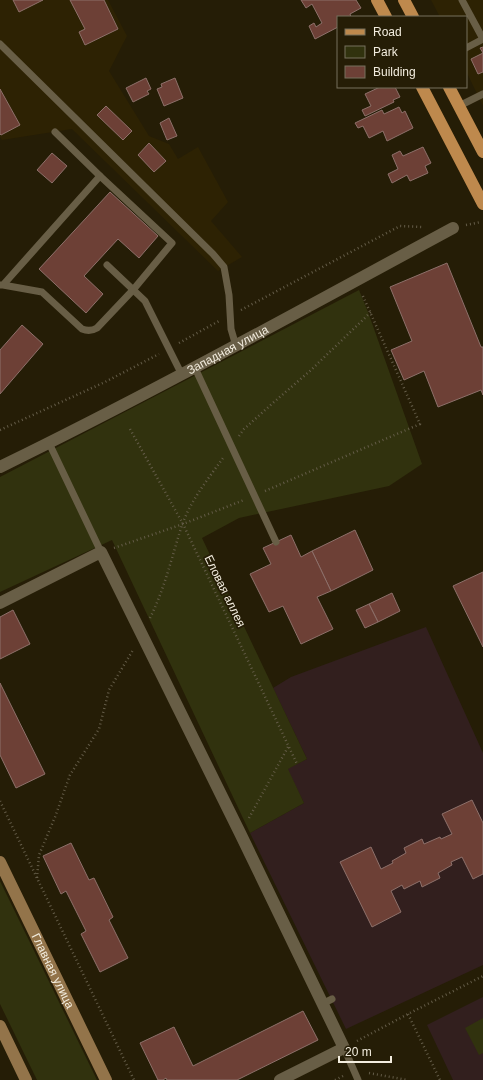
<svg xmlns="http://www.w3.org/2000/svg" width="483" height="1080" viewBox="0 0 483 1080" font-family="Helvetica,sans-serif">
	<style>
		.built { fill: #2d2203 }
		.education { fill: #321f1e }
		.green { fill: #31320e }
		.building { fill: #6d4036; stroke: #8d706a }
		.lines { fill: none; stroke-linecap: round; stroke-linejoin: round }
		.path { stroke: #645c48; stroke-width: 2.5; stroke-dasharray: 1 3; stroke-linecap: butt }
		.lane { stroke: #685e46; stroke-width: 7 }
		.street { stroke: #685e46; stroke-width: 12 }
		.secondary { stroke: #93744a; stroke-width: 12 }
		.primary { stroke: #be894d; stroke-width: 12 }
		.labels { text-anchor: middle; stroke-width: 3.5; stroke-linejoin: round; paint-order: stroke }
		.street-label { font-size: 12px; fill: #f3eddf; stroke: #251d06 }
	</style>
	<rect width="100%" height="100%" fill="#251d06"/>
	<g class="built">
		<path d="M0,0H108L127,36L109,71L149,136L169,144L178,159L198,147L228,202L211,221L242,257L218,271L72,129L2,140L0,137Z"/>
		<path d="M431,0H483V106L466,71V17H440Z"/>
	</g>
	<g class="education">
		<path d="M426,627L483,753V965L346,1029L250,833L304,803L287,769L307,759L273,688L291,677Z"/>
		<path d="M483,997V1080H453L427,1025Z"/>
	</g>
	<g class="green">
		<path d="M359,290L368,312L422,464L389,486L239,518L202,538L307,759L288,769L304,803L250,833L112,540L0,592V477Z"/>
		<path d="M0,881L97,1080H37L0,1004Z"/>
		<path d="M483,1018V1053L479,1055L465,1028Z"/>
	</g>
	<g class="building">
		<path d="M13,0H43L19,12Z"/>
		<path d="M70,0H104L118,29L85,45L79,32L85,29Z"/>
		<path d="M301,0H356L361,8L350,14L351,17H338V27L315,39L309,26L314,23L316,27L322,23L312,4L306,8Z"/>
		<path d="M483,47V72L478,74L471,59L483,53L480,48Z"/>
		<path d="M146,78L151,89L147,91L149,94L133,102L126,88Z"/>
		<path d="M175,78L183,98L164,106L157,89L162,87L161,84Z"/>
		<path d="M380,87H395L400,97L393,100L394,102L365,116L362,110L371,106L365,94Z"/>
		<path d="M0,89L20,125L1,135L0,134Z"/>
		<path d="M106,106L132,131L123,140L97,115Z"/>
		<path d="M399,107L402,113L405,111L413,128L387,141L383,131L369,138L363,126L358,128L355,123L382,110L384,114Z"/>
		<path d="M169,118L177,136L167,140L160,123Z"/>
		<path d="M149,143L166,161L154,172L138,155Z"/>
		<path d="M423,147L431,163L425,166L428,173L410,181L407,175L392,183L388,174L398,169L392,155L400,151L403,156Z"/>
		<path d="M52,153L67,166L52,183L37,170Z"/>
		<path d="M110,192L158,236L139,258L118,239L84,276L103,294L86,313L39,269Z"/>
		<path d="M447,263L481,347H483V395L481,390L438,407L424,371L404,380L391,350L412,341L390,287Z"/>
		<path d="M22,325L43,344L0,394V350Z"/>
		<path d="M355,530L373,570L331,591L312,551Z"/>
		<path d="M291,535L301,557L312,551L331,591L317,597L333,629L301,644L283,606L269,612L250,574L271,564L263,548Z"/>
		<path d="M483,572V647L453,586Z"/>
		<path d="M392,593L400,611L378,622L369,604Z"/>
		<path d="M369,604L378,622L365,628L356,610Z"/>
		<path d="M13,610L30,644L0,659V617Z"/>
		<path d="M0,683L45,774L16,788L0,755Z"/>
		<path d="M472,800L483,823V874L473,879L462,857L451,862L452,865L438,873L440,878L422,887L420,881L404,889L402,885L391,891L401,912L372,927L340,862L371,847L381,869L393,863L392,861L406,853L404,848L422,839L424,844L440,837L441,839L452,834L442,814Z"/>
		<path d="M71,843L89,880L94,878L113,917L109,920L128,958L100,972L81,934L86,931L66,891L61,894L43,856Z"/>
		<path d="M303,1011L318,1040L237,1080H167L166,1078L163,1080H158L140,1043L174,1027L193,1066Z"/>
	</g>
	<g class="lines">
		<g class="path">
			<path d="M466,225L481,222"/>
			<path d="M241,310L400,226L423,227"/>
			<path d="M179,343L219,321"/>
			<path d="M130,429L183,524L297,764"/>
			<path d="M0,430L105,382L159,354"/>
			<path d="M239,436L244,429L274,402L311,370L371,312"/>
			<path d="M265,491L420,424L362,294"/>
			<path d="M114,548L183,524L244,500"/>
			<path d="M150,618C165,588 172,556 182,525C191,500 208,479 223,458"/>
			<path d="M0,801L134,1080"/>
			<path d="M249,818L288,747"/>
			<path d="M37,878L39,855L55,817L70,775L99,729L109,690L133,650"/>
			<path d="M408,1014L440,1080"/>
			<path d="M357,1041L408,1014L483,976"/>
			<path d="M369,1073L407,1080"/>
			<path d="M335,1080L343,1076"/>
		</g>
		<g class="lane">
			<path d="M462,0L483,39L466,48"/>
			<path d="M0,44L213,254L224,267L229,295L231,329L236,346"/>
			<path d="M459,106L483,94"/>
			<path d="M55,132L100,176"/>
			<path d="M107,265L145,301L182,375"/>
			<path d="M0,285H3L100,176L172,243L133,290L97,328C92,331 87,331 82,329L42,292L3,285"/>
			<path d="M195,368L276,542"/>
			<path d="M49,443L101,552"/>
			<path d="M322,1004L332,999"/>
			<path d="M344,1048L358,1080"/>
		</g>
		<g class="street">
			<path id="s1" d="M0,467C154,392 303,309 453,228"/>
			<path d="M0,603L101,552L240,833L344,1048L280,1080"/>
		</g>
		<g class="secondary">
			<path id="s2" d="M0,862L106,1080"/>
			<path d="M0,1026L26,1080"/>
		</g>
		<g class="primary">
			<path d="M377,0L386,17"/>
			<path d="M404,0L413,17"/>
			<path d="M422,87L483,204"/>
			<path d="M449,87L483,152"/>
		</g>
	</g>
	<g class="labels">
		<g class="street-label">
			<text dy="4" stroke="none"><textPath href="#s1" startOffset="256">Западная улица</textPath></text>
			<text transform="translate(225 591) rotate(64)" y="4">Еловая аллея</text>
			<text dy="4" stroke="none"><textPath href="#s2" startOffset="121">Главная улица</textPath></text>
		</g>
	</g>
	<rect x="337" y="16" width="130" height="72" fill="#251d06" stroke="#77705d"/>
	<rect x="345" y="29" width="20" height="6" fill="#be894d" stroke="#77705d"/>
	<text x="373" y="36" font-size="12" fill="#f3eddf">Road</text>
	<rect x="345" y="46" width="20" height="12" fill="#31320e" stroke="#77705d"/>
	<text x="373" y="56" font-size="12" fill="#f3eddf">Park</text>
	<rect x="345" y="66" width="20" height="12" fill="#6d4036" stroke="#77705d"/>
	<text x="373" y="76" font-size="12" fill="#f3eddf">Building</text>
	<path d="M339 1056v6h52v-6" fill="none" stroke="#f3eddf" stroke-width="2"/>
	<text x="345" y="1056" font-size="12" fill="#f3eddf" stroke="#251d06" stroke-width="3" paint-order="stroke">20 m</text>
</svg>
